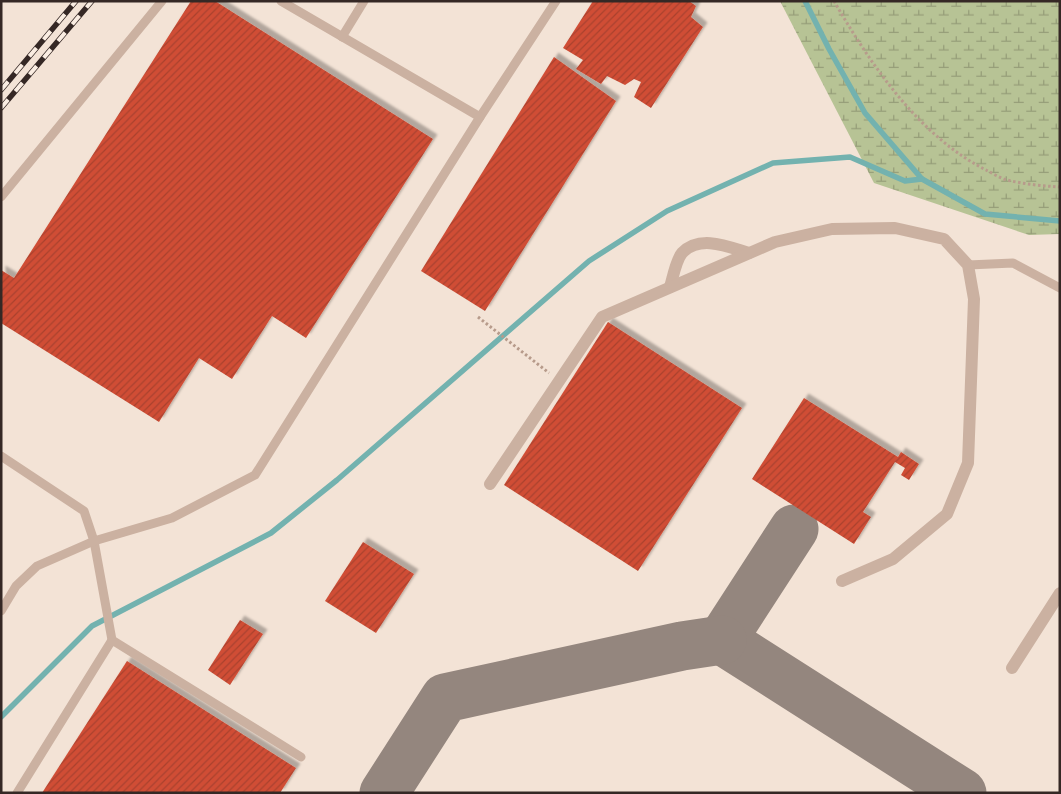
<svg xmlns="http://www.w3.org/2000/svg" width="1061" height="794" viewBox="0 0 1061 794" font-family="Overpass,sans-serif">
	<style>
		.wetland { fill: url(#wetland-marsh) }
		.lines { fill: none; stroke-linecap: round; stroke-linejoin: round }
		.stream { stroke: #73b2af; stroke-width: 5.5 }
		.taxiway { stroke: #94867e; stroke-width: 49 }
		.building { fill: url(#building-hatch); filter: url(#shadow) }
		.path { stroke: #b79b8b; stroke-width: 3; stroke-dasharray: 2.5 2.5; stroke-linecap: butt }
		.service { stroke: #cbb1a1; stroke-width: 9 }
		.minor { stroke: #cbb1a1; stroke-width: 12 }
		.rail-casing { stroke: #352825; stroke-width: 5.5 }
		.rail { stroke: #faede2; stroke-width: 4; stroke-dasharray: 11; stroke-linecap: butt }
	</style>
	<defs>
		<pattern id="wetland-marsh" width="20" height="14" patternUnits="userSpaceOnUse" patternTransform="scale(1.25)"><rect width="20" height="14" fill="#b7c395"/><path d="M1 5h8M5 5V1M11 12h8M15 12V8" fill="none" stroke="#969e79"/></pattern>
		<pattern id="building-hatch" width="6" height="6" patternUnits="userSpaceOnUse" patternTransform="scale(1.25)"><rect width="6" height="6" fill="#d04e36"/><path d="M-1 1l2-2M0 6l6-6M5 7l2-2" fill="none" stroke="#aa412d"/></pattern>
		<filter id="shadow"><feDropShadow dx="4.5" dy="-4.5" stdDeviation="1" flood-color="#0004"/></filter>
	</defs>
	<rect width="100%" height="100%" fill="#f3e3d6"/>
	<path class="wetland" d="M780,1H1060V234L1029,235L874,183Z"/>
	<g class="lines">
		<g class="stream">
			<path d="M805,1L829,49L865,113L922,179L985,214L1060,221"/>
			<path d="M1,717L92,626L271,533L337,480L589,261L667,211L773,163L850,157L905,181L922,179"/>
		</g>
		<g class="taxiway">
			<path d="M794,529L722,640L962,793"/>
			<path d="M384,793L445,698L682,646L722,640"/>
		</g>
	</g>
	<g class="building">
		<path d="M191,1H215L433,139L306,338L272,316L232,379L199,358L159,422L1,323V270L14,278Z"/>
		<path d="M593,1H689L696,6L691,17L703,27L651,108L634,97L641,82L634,79L625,85L607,76L601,84L576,69L583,60L563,48Z"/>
		<path d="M554,57L616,101L485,311L421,271Z"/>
		<path d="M608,322L742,408L638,571L504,485Z"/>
		<path d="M804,398L898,457L901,452L919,464L909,480L901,475L905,468L895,462L863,512L871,517L854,544L752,479Z"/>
		<path d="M363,542L414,574L376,633L325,601Z"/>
		<path d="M240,620L263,634L230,685L208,670Z"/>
		<path d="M127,661L296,768L280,793H42Z"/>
	</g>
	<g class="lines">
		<g class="path">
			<path d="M834,1C871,65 919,136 986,170C992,173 1000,178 1007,180C1023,184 1043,186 1060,187"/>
			<path d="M478,317L549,373"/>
		</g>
		<g class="service">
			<path d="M281,1L480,117L556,1"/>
			<path d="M342,37L364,1"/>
			<path d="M1,197L162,1"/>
			<path d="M968,265L1013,263L1060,288"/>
			<path d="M1,456L84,511L94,541L112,640"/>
			<path d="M1,611L16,586L37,566L94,541L172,518L255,475L480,117"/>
			<path d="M17,793L112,640L301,757"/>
		</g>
		<g class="minor">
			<path d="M670,287C673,277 676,260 682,253C700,234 729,247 749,253"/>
			<path d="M490,484L602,317L775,242L832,229L895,228L944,239L968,265L974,299L968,463L947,514L893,559L842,581"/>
			<path d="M1012,668L1060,593"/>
		</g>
		<g class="rail-casing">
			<g id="rail">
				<path d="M1,90L76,1"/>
				<path d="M1,108L92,1"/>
			</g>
		</g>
		<use href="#rail" class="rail"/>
	</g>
	<rect width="1061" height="794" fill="none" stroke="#352825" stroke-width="5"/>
</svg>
